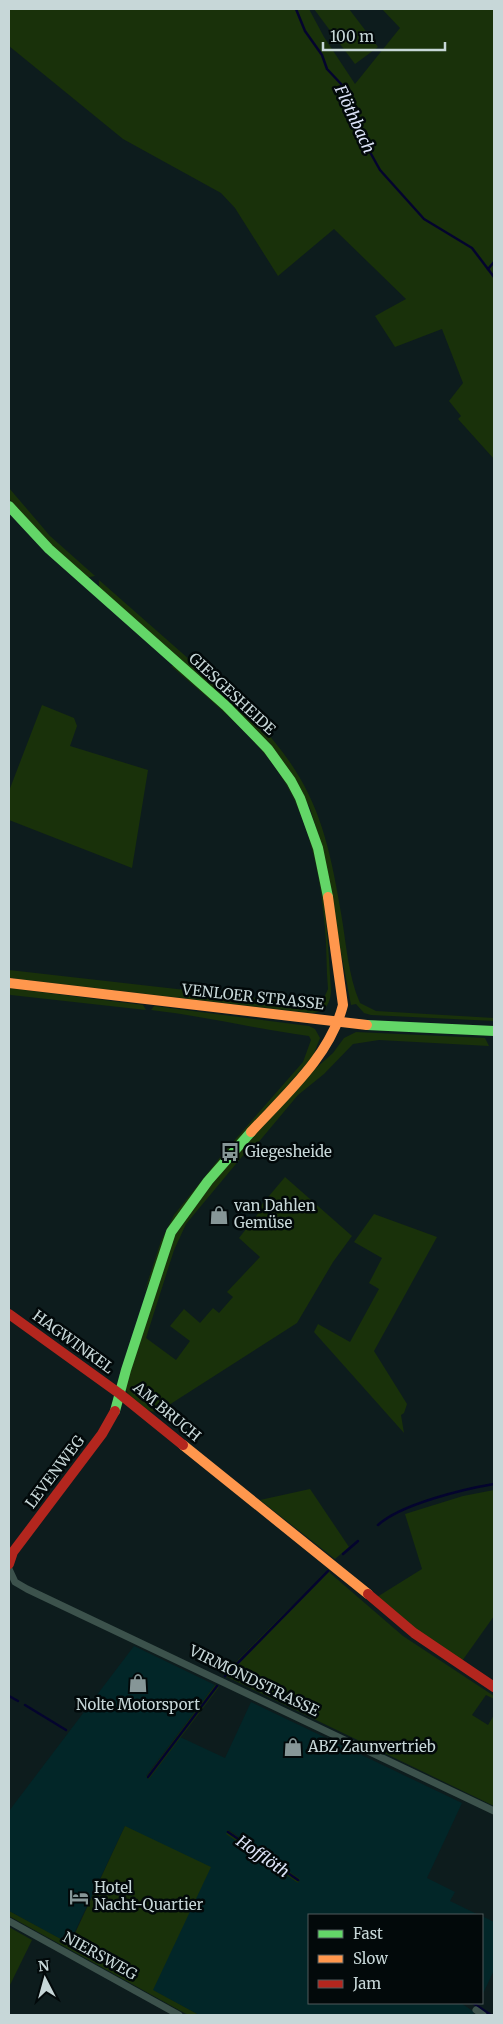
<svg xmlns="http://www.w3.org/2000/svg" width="503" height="2024" viewBox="0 0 503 2024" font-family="Merriweather,serif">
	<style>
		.built { fill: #022628; fill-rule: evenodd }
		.green { fill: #19310a }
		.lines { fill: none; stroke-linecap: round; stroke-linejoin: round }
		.stream { stroke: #04042e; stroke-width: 2.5 }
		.street { stroke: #3c524c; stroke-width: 7 }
		.fast { stroke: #63d668; stroke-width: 10 }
		.slow { stroke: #ff974d; stroke-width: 10 }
		.jam { stroke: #b3261e; stroke-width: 10 }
		.labels { text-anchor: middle; stroke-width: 5; stroke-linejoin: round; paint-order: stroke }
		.street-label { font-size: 15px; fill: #c7d7d8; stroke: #02090a }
		.poi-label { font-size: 15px; fill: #c7d7d8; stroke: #02090a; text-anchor: start }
		.water-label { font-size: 16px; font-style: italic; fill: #dde4f8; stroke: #02090a }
	</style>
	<rect width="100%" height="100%" fill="#0d1c1d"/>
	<g class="built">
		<path d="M134,1646L215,1685L146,1776L149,1779L180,1737L225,1758L251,1702L462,1803L427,1878L455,1892L450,1901L479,1915H309V2003H461L474,2012L473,2015H199L152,1990L125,1826L69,1944L9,1911V1811ZM228,1830H229L300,1880L298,1882L227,1834Z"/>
		<path d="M482,1916L494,1922V1970L482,1996Z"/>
	</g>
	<g class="green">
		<path d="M9,9H309L324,37L355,84L400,28L382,9H494V459L458,419L461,416L449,401L463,383L442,329L395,347L375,316L406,299L334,229L278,276L235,208L221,193L123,139L9,46Z"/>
		<path d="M314,9H349L378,47L355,64Z"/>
		<path d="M9,488L50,536L95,576L85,578L50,546L9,499Z"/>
		<path d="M99,580L240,704C310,774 325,817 341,913C346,941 348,976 360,1003L376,1011L494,1018V1021L371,1015L364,1013L356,1004L351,1005L320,841L310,808L290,772L99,590Z"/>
		<path d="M171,666H175C205,693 242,719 266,752C322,828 326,901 331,991C330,1005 325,1013 310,1013L9,978V970L309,1004L324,998L328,989C326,968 327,948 325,928C320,866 305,800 263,752C236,720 203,694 171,666Z"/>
		<path d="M42,705L74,718L77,726L70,746L148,770L132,868L9,820V791Z"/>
		<path d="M9,988L143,1005L146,1010L11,995L9,994Z"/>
		<path d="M154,1006L309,1026L315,1029L320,1038L313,1056L181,1210L144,1293L161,1241L174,1215L226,1150L303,1062L311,1040L309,1036C256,1029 204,1016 151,1010Z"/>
		<path d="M356,1032L485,1038L489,1046L379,1040L353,1044L324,1074L298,1095L257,1144L250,1147L186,1224L174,1250L146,1338L176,1360L190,1341L170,1326L184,1309L200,1323L213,1308L219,1313L233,1297L227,1292L260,1257L239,1238L260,1211L258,1209L285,1177L352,1236L333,1262L297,1323L158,1412C144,1412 131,1401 125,1388L174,1236L207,1189L298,1084L333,1053L344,1038Z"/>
		<path d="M374,1214L437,1237L374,1351L407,1404L404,1413L401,1415L404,1433L314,1332L318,1324L350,1342L379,1289L369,1283L382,1258L354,1242Z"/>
		<path d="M310,1489L349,1547L335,1559L260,1500Z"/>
		<path d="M494,1490V1616L462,1661L411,1626L377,1597L422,1569L405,1514L463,1496Z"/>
		<path d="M328,1569L330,1573L403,1636L494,1696V1699L486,1695L472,1715L488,1725L494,1715V1806L223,1675Z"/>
		<path d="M215,1685L219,1687L149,1779L146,1777Z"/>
		<path d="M125,1826L211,1867L153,1990L199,2015H188L9,1916V1911L70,1944Z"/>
		<path d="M228,1830L300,1879L298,1883L226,1834Z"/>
		<path d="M9,1927L32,1940L9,1987Z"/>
	</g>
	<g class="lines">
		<g class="stream">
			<path d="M296,9L305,31L322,55L327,69L343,86L351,118L380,170L424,219L472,248L494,277"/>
			<path d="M488,269L494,262"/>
			<path d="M378,1525C401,1504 464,1489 494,1484"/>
			<path d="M343,1554L358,1541"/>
			<path d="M225,1676L328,1571"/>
			<path d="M9,1696L18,1701"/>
			<path d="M25,1705L66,1730"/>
			<path d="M148,1777L217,1686"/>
			<path d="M228,1832L298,1880"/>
			<path d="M473,2003L491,2015"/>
		</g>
		<g class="street">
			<path d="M9,1569L15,1582L27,1589L494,1811"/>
			<path d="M9,1921L179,2015"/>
			<path d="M476,2010L483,2015"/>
		</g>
		<g class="fast">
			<path d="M9,506L49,549L226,706L268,749L291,781L300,798L318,848L328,897"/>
			<path d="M367,1025L494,1031"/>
			<path d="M115,1411L126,1370L171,1232L208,1181L251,1132"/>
		</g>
		<g class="slow">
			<path d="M9,983L367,1025"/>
			<path d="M251,1132C286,1094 330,1056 343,1005L328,897"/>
			<path d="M183,1445L368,1594"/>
		</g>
		<g class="jam">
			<path d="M9,1314L120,1394L183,1445"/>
			<path d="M9,1564L13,1552L102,1434L115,1411"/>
			<path d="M368,1594L414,1633L494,1687"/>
		</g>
	</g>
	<defs>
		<g id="bus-bare" transform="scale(1.5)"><path d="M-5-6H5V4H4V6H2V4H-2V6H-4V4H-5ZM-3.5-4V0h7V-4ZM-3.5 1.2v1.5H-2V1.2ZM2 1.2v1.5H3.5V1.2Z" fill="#869697" stroke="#02090a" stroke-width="2.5" paint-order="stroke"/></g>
		<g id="shop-bare" transform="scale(1.5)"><path d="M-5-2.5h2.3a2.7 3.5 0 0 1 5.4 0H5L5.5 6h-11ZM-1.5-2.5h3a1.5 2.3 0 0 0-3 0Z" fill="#869697" stroke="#02090a" stroke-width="2.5" paint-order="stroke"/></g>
		<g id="hotel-bare" transform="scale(1.5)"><path d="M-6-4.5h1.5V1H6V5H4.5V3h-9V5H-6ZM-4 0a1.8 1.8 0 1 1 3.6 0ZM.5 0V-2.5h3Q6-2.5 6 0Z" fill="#869697" stroke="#02090a" stroke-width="2.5" paint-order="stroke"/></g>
	</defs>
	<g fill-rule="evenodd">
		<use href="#bus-bare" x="230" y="1152"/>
		<use href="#shop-bare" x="219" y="1215"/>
		<use href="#shop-bare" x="138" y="1683"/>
		<use href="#shop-bare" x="293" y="1747"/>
		<use href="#hotel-bare" x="79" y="1897"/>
	</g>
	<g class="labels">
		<g class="street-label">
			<text transform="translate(232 694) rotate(43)" y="5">GIESGESHEIDE</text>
			<text transform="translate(253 997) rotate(6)" y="5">VENLOER STRASSE</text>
			<text transform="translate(73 1342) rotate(36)" y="5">HAGWINKEL</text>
			<text transform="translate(167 1412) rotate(40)" y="5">AM BRUCH</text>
			<text transform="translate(55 1472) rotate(-53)" y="5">LEVENWEG</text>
			<text transform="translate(254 1681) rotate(26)" y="5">VIRMONDSTRASSE</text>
			<text transform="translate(100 1956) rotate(29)" y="5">NIERSWEG</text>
		</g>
		<g class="poi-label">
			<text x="245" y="1157">Giegesheide</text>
			<text x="234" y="1211">van Dahlen<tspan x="234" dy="17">Gemüse</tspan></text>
			<text x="138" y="1710" text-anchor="middle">Nolte Motorsport</text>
			<text x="308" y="1752">ABZ Zaunvertrieb</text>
			<text x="94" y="1893">Hotel<tspan x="94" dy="17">Nacht-Quartier</tspan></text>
		</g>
		<g class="water-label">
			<text transform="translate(355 119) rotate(65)" y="6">Flöthbach</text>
			<text transform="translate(263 1856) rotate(35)" y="6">Hofflöth</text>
		</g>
	</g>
	<rect width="503" height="2024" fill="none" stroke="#c7d7d8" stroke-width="20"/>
	<rect x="308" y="1914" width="175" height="90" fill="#02090a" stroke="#515b5c"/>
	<rect x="318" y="1930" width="25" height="8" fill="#63d668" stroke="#515b5c"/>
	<text x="353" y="1939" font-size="15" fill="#c7d7d8">Fast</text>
	<rect x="318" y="1955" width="25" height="8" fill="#ff974d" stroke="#515b5c"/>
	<text x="353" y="1964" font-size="15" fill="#c7d7d8">Slow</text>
	<rect x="318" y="1980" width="25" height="8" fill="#b3261e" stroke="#515b5c"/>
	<text x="353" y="1989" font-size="15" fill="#c7d7d8">Jam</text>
	<g transform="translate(45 1979) rotate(354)" stroke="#02090a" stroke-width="4" paint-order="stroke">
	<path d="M0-4L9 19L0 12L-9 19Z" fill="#c7d7d8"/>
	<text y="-8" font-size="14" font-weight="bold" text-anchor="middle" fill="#c7d7d8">N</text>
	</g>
	<path d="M323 42v8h122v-8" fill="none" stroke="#c7d7d8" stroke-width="2.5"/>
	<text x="330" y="42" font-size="15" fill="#c7d7d8" stroke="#02090a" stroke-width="4" paint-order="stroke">100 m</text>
</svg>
